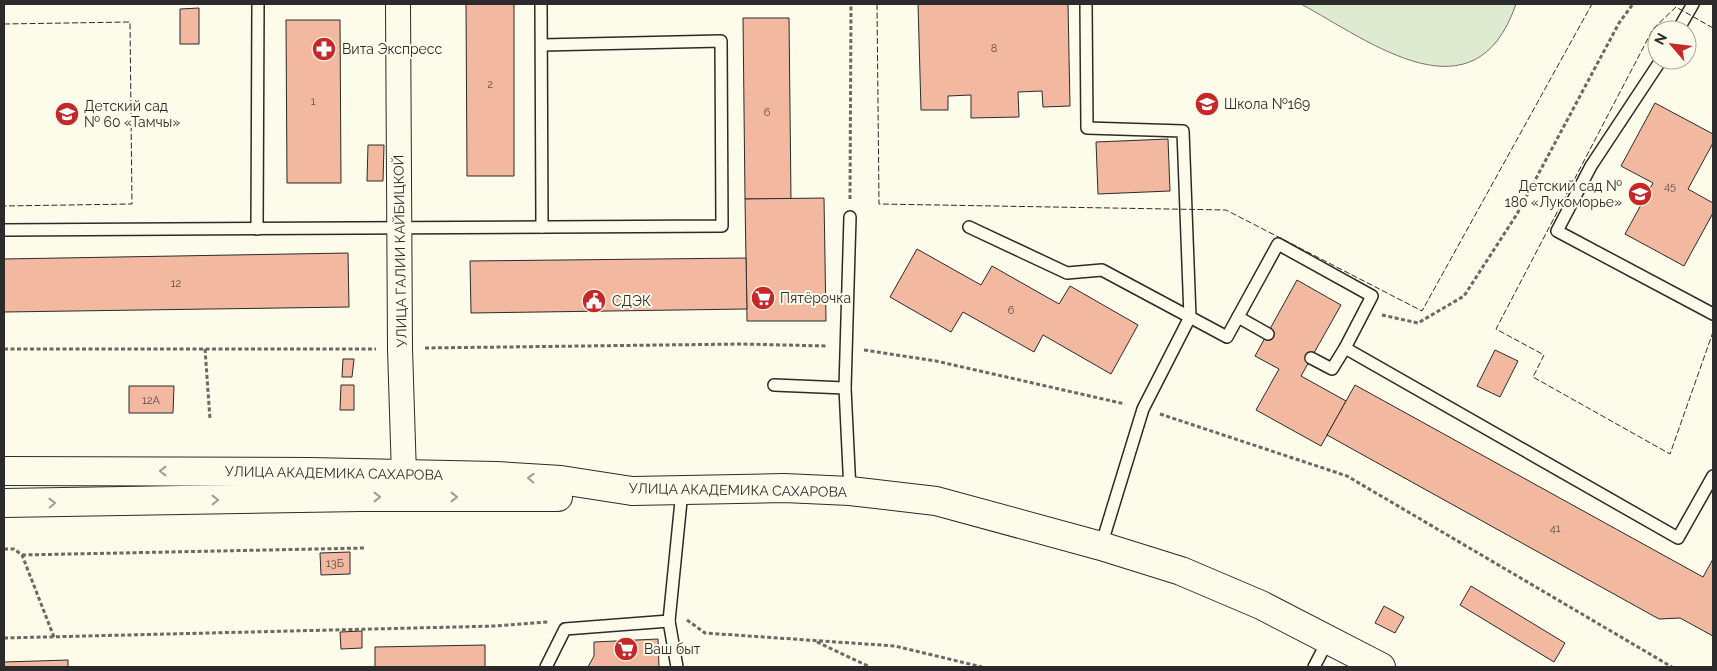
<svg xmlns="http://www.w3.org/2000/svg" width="1717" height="671" viewBox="0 0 1717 671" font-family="Raleway,sans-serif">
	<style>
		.green { fill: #deebd1; stroke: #74746e }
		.building { fill: #f2b8a0; stroke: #2b2b2b }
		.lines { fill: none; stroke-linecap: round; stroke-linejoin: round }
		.service-casing { stroke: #2b2b2b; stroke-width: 14 }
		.minor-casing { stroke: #2b2b2b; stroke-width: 26 }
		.secondary-casing { stroke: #2b2b2b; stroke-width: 30 }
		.path { stroke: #6a6964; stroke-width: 3; stroke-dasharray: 4 2.5; stroke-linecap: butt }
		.service { stroke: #fdfbea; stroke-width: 11 }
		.minor { stroke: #fdfbea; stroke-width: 24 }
		.secondary { stroke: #fdfbea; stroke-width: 28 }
		.fence { stroke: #2b2b2b; stroke-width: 1; stroke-dasharray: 6 2.5; stroke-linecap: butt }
		.oneway { stroke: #9e9d94 }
		.labels { text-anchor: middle; stroke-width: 4; stroke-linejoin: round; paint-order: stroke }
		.number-label { font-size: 11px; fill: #5d4e48 }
		.poi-label { font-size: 14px; fill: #2b2b2b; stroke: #fdfbea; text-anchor: start }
		.street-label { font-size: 14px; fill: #2b2b2b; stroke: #fdfbea }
	</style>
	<rect width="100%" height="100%" fill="#fdfbea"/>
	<path class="green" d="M1301,4H1516C1475,123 1371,42 1301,4Z"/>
	<g class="building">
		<path d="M466,4H514V176H467Z"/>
		<path d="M918,4H1068L1070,106L1043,107L1042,91L1018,92L1019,117L971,118V95L948,96V110H921Z"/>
		<path d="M199,8V44H180V9Z"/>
		<path d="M743,18H789L791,199H745Z"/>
		<path d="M286,20H340L341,183H287Z"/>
		<path d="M1655,103L1713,134V143L1688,189L1713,203V213L1684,266L1625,234L1653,183L1621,166Z"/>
		<path d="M1168,139L1170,191L1098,194L1096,142Z"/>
		<path d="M368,145H384L383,181H367Z"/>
		<path d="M824,198L826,321H747L745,199Z"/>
		<path d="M917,249L981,285L992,266L1059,304L1070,286L1138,325L1111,374L1043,335L1034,352L963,312L951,332L890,297Z"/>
		<path d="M348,253L349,307L4,312V259Z"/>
		<path d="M746,258L747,309L471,313L470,261Z"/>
		<path d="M1297,280L1341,305L1301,376L1346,401L1321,446L1256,410L1279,369L1255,356Z"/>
		<path d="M1495,350L1518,361L1500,397L1477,386Z"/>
		<path d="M343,359H354L352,377H342Z"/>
		<path d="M341,385H354V410H340Z"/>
		<path d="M1355,385L1703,577L1713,559V636L1680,618L1659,619L1327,435Z"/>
		<path d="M129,386H174L173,413H129Z"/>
		<path d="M350,552V574L321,575L320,553Z"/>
		<path d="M1471,586L1565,643L1554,662L1460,605Z"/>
		<path d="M1384,606L1404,617L1395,633L1375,623Z"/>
		<path d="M362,631V648L341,649L340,632Z"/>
		<path d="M658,639L659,667H588L594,656V642Z"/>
		<path d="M485,645V667H375V647Z"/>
		<path d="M68,660V667H4V662Z"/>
	</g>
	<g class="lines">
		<g class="service-casing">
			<g id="service">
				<path d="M541,4L542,227"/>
				<path d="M1086,4L1087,128L1183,131L1190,317L1143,409L1101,546"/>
				<path d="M1678,30L1693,4"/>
				<path d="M1661,60L1591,166L1557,231L1713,314"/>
				<path d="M850,217L845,388L850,491"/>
				<path d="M969,227L1067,273L1102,270L1227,337L1278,244L1372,296L1345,348L1678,538L1713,476"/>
				<path d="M257,229L258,4"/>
				<path d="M4,230L722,226L721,41L542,45"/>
				<path d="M1238,317L1268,334"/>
				<path d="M1311,358L1332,369L1345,348"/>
				<path d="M774,385L845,388"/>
				<path d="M669,621L677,667"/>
				<path d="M546,667L565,629L669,621L682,491"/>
				<path d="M1314,667L1328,640"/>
			</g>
		</g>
		<g class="minor-casing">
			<path id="minor" d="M398,4L400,349L404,475"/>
		</g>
		<g class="secondary-casing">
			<g id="secondary">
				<path d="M4,471L310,472L496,476L561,480L632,491L784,488L850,491L936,501L1101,546L1181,571L1261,605L1381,667"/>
				<path d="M4,503L361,497H558"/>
			</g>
		</g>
		<g class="path">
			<path d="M850,199L851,4"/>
			<path d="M1382,315L1418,323L1464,296L1517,214L1619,23L1633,4"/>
			<path d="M425,348L741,344L828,346"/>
			<path d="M4,349H376"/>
			<path d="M205,349L210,419"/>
			<path d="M864,350L936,361L1125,404"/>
			<path d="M1160,414L1347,476L1672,667"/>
			<path d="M4,549H14L22,555L54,637"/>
			<path d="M22,555L365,548"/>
			<path d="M687,620L705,633L895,646L982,667"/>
			<path d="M4,638L496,626L548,622"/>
			<path d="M817,642L870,667"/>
		</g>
		<use href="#service" class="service"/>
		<use href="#minor" class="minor"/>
		<use href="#secondary" class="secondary"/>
		<g class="fence">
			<path d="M877,4L879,204L1226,210L1422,311L1592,4"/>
			<path d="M4,24L130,22L132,204L4,206"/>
			<path d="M1713,28L1676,7L1653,29L1496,329L1544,355L1533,377L1670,454L1713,332"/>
		</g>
	</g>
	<defs><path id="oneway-chevron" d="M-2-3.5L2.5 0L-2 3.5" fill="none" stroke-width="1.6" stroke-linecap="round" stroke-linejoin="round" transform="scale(1.25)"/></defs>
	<g class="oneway">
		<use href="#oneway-chevron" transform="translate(163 471) rotate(180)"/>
		<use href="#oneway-chevron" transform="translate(531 478) rotate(-177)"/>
		<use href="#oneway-chevron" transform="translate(377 497)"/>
		<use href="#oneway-chevron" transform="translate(454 497)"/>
		<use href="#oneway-chevron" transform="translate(215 500) rotate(-1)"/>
		<use href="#oneway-chevron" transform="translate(52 503) rotate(-1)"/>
	</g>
	<defs>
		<g id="pharmacy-disc" transform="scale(1.25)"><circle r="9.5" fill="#c62828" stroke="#fdfbea"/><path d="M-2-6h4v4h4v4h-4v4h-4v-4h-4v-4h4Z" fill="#fff"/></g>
		<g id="school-disc" transform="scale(1.25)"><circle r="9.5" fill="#c62828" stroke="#fdfbea"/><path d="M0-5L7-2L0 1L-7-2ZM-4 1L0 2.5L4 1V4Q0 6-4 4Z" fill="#fff"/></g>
		<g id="supermarket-disc" transform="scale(1.25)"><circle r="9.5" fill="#c62828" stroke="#fdfbea"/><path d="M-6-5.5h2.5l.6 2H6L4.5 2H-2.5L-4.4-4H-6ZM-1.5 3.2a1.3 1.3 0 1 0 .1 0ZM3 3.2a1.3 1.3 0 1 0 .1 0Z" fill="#fff"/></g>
		<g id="civic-disc" transform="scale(1.25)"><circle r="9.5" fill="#c62828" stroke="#fdfbea"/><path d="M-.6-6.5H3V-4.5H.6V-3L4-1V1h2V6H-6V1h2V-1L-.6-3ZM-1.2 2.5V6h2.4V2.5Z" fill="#fff"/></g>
	</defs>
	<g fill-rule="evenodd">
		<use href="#pharmacy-disc" x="324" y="49"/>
		<use href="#school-disc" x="1207" y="104"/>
		<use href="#school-disc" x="67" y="114"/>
		<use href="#school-disc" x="1640" y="194"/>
		<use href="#supermarket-disc" x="763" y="298"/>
		<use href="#civic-disc" x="594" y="301"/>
		<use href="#supermarket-disc" x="626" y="649"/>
	</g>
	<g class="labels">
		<g class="number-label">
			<text x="994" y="52">8</text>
			<text x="490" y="88">2</text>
			<text x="313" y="105">1</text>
			<text x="767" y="116">6</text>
			<text x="1670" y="190">45</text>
			<text x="176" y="287">12</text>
			<text x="1011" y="314">6</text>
			<text x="151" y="404">12А</text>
			<text x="1555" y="532">41</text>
			<text x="335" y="567">13Б</text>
		</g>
		<g class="poi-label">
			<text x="342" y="54">Вита Экспресс</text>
			<text x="1224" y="109">Школа №169</text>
			<text x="84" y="111">Детский сад<tspan x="84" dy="16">№ 60 «Тамчы»</tspan></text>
			<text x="1622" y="191" text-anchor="end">Детский сад №<tspan x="1622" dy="16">180 «Лукоморье»</tspan></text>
			<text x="780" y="303">Пятёрочка</text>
			<text x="612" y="306">СДЭК</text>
			<text x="644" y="654">Ваш быт</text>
		</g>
		<g class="street-label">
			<text transform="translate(400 251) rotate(-91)" y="5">УЛИЦА ГАЛИИ КАЙБИЦКОЙ</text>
			<text transform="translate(334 473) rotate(1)" y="5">УЛИЦА АКАДЕМИКА САХАРОВА</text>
			<text transform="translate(738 490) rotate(1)" y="5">УЛИЦА АКАДЕМИКА САХАРОВА</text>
		</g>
	</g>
	<rect width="1717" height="671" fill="none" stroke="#2b2b2b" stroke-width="10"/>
	<g transform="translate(1672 45) rotate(298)"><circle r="24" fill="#fdfbea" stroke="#a9a89e"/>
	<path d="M0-4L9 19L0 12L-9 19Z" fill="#c62828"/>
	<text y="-8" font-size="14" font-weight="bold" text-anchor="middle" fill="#2b2b2b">N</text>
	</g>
</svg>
